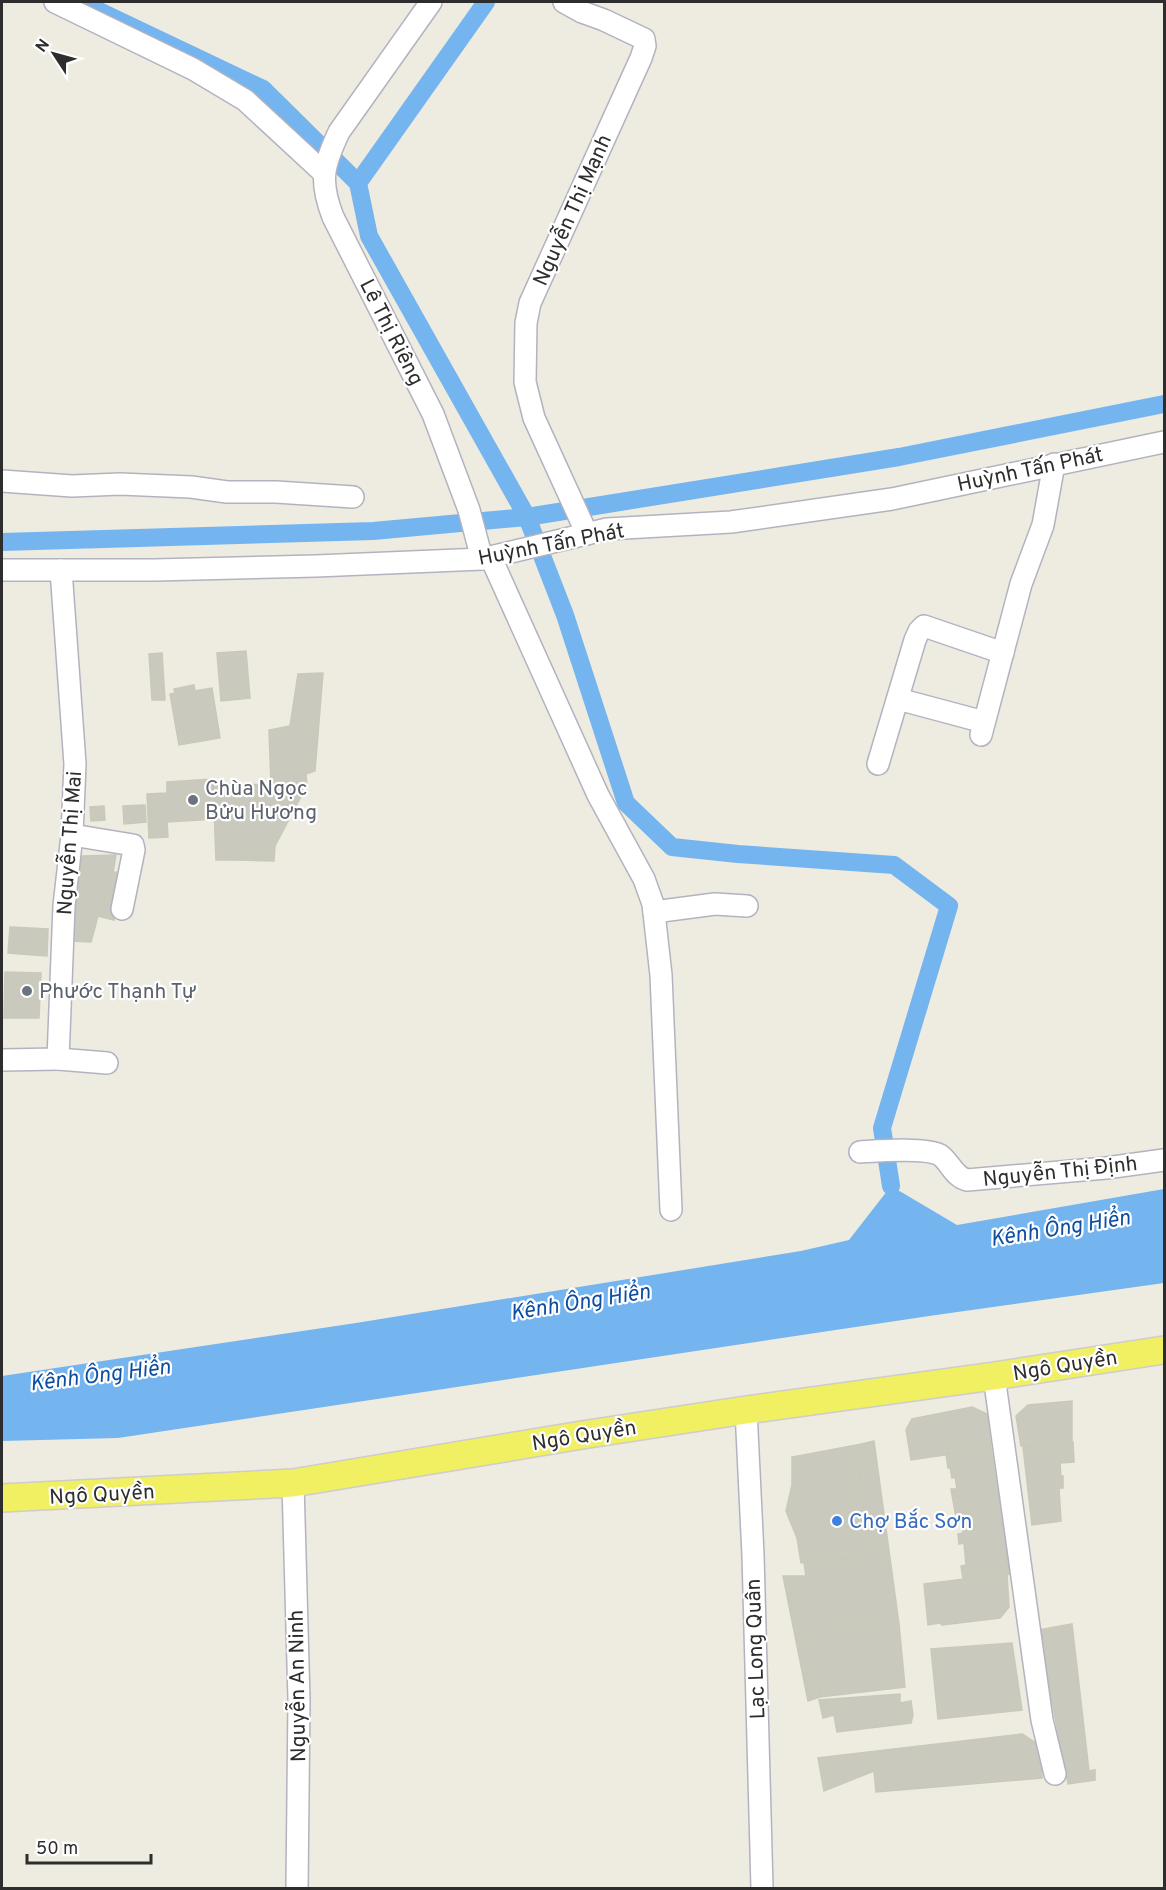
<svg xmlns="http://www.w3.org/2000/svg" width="1166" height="1890" viewBox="0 0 1166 1890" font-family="Overpass,sans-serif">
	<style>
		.water { fill: #74b4ef }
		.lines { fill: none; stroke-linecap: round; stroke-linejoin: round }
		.canal { stroke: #74b4ef; stroke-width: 18 }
		.building { fill: #cac9be; stroke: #cac8b9; stroke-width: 1.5 }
		.minor-casing { stroke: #b3b3c0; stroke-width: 24 }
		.major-casing { stroke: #cdcdcd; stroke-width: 30 }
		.minor { stroke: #fff; stroke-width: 21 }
		.major { stroke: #f1ef62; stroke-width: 27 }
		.worship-dot { fill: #6b7280; stroke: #fff; stroke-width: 2 }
		.shop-dot { fill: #3f7fe0; stroke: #fff; stroke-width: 2 }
		.labels { text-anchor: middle; stroke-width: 4.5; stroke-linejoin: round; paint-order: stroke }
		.street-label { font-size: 21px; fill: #2d2d2d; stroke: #fff }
		.worship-label { font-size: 21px; fill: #5b616d; stroke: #fff; text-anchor: start }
		.shop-label { font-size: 21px; fill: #366cbe; stroke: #fff; text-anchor: start }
		.water-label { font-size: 22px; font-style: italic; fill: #0e4ea0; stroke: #fff }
	</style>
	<rect width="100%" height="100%" fill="#eeebe0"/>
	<path class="water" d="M891,1186L957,1225L1164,1189V1283L929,1316L118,1438L2,1441V1376L356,1323L801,1251L849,1240Z"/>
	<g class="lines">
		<g class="canal">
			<path d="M80,2L263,89L358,183"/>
			<path d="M486,2L358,183L369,236L527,517L565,615L626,803L672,847L738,854L894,865L949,906L882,1128L891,1186"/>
			<path d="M2,542L373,531L527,517L899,457L1164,404"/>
		</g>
	</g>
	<g class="building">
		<path d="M246,651L250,698L221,701L217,653Z"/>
		<path d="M162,653L165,700H152L149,654Z"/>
		<path d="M323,673L315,771L306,774L307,785L275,846L274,861L240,860L239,784L271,785L269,730L290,726L298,674Z"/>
		<path d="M194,685L195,691L212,688L220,738L179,745L170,694L175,693L174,689Z"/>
		<path d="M213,779L215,819L167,822L168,837L149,838L147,794L167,793V782Z"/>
		<path d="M213,784H239L240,860H216Z"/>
		<path d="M145,805L146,822L124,824L123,806Z"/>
		<path d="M104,806L105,820L91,821L90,807Z"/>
		<path d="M116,855L113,872L124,873L114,920L98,916L91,942L69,941L82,856Z"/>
		<path d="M10,927L48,929L47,956L8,953Z"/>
		<path d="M5,972L41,973L39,1018H4Z"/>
		<path d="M1072,1401V1442L1021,1446L1016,1416L1028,1405Z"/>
		<path d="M972,1407L987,1414L991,1448L911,1460L906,1430L912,1419Z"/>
		<path d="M874,1441L899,1624L813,1633L820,1697L808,1701L783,1576H806L804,1563L868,1556L857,1445Z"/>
		<path d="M1073,1442L1074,1462L1060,1463L1061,1477L1063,1476V1488H1059L1061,1521L1032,1525L1023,1447Z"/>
		<path d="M857,1445L868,1556L801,1563L797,1538L786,1511L792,1485V1457Z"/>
		<path d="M991,1448L1010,1574L963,1579L961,1566L966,1565L964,1543L959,1544L958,1534L963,1533L962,1522L957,1523L951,1489H957L955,1477L952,1478L950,1467L948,1468L946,1454Z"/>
		<path d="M1007,1574L1009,1607L1000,1618L942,1625L940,1623L928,1625L924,1584Z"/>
		<path d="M899,1624L905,1687L820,1697L813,1633Z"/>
		<path d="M1072,1624L1089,1771L1095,1770V1780L1068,1784L1038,1630Z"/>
		<path d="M1012,1643L1022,1710L938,1719L931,1649Z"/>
		<path d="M900,1694V1703L911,1701L913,1715L911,1723L837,1732L834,1715L823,1718L819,1700Z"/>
		<path d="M1022,1734L1039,1745L1042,1778L876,1792L874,1771L824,1791L818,1758Z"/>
	</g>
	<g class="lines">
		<g class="minor-casing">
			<g id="minor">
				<path d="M55,2L193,69L245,100L324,173"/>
				<path d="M431,2L339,132C323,166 319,181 333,217L433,414L469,510L482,559"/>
				<path d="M564,2L582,12L604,20L644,39L645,46L641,58L530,303L526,323L525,382L534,418L587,534"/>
				<path d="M2,481L72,486L120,484L191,487L227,492H276L353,497"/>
				<path d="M491,558L598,795L644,879L653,904L661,975L671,1210"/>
				<path d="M2,570H155L316,566L482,559L607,529L731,522L892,499L1164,442"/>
				<path d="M898,699L984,722"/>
				<path d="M981,735L1021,584L1043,525L1054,464"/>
				<path d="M878,764L915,640L919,631L924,626L1003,653"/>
				<path d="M72,835L133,845L134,850L122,909"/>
				<path d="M654,912L715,904L747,906"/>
				<path d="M58,1059L107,1063"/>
				<path d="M2,1060L58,1059L64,906L72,835L75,764L61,570"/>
				<path d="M860,1152C878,1151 925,1147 940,1155C950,1162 954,1177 967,1180L1106,1168L1164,1160"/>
				<path d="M994,1376L1042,1720L1055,1774"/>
				<path d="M746,1410L753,1555L762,1888"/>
				<path d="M293,1483L299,1700L297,1888"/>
			</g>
		</g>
		<g class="major-casing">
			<path id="major" d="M2,1498L293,1483L582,1435L746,1410L994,1376L1164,1350"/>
		</g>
		<use href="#minor" class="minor"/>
		<use href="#major" class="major"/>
	</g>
	<g class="worship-dot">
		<circle cx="193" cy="800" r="6"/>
		<circle cx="27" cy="991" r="6"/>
	</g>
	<circle class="shop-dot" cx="837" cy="1521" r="6"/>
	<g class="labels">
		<g class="street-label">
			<text transform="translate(572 210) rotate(-66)" y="7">Nguyễn Thị Mạnh</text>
			<text transform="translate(392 332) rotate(63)" y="7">Lê Thị Riêng</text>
			<text transform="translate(1030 469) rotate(-12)" y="7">Huỳnh Tấn Phát</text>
			<text transform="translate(551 544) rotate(-11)" y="7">Huỳnh Tấn Phát</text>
			<text transform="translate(69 843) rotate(-86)" y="7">Nguyễn Thị Mai</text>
			<text transform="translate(1060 1171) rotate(-6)" y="7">Nguyễn Thị Định</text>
			<text transform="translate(1065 1365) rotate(-9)" y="7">Ngô Quyền</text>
			<text transform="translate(584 1435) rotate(-9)" y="7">Ngô Quyền</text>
			<text transform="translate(102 1494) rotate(-3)" y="7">Ngô Quyền</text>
			<text transform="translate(755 1649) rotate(-92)" y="7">Lạc Long Quân</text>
			<text transform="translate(297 1686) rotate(-91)" y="7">Nguyễn An Ninh</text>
		</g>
		<g class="worship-label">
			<text x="205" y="795">Chùa Ngọc<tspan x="205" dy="24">Bửu Hương</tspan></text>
			<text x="39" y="998">Phước Thạnh Tự</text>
		</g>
		<g class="shop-label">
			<text x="849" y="1528">Chợ Bắc Sơn</text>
		</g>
		<g class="water-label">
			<text transform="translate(1060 1227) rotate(-9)" y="8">Kênh Ông Hiển</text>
			<text transform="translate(580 1301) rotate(-9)" y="8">Kênh Ông Hiển</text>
			<text transform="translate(100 1374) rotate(-7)" y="8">Kênh Ông Hiển</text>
		</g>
	</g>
	<rect width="1166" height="1890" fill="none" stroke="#2d2d2d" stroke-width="6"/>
	<g transform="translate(54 54) rotate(306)" stroke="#ffffff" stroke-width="4.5" paint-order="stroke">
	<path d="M0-4.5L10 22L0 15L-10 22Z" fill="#2d2d2d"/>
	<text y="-9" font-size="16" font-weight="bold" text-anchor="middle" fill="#2d2d2d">N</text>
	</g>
	<path d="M27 1854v9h124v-9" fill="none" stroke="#2d2d2d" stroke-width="3"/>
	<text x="36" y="1854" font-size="18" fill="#2d2d2d" stroke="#ffffff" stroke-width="4.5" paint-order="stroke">50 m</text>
</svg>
